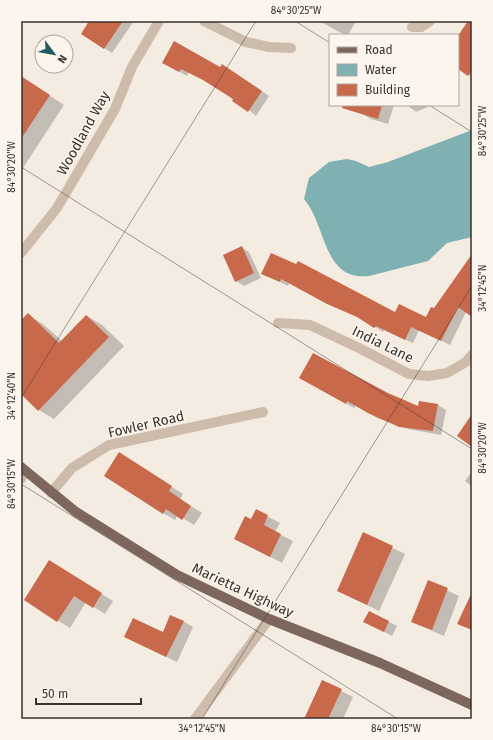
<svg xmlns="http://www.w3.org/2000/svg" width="493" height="740" viewBox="0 0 493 740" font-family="'Fira Sans',sans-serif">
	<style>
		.water { fill: #7fb0b2 }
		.shadow { fill: #0003 }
		.building { fill: #c8694b }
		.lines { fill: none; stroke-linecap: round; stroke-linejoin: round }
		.minor { stroke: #cdbbac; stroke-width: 10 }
		.major { stroke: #7d675c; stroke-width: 10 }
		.ticks { fill: none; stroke: #3b302b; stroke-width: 1; stroke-opacity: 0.45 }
		.labels { text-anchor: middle; stroke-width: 3; stroke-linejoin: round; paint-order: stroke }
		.street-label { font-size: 14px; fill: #3b302b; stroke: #fbf5ee }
		.neatline { fill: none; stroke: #3b302b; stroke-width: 1.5 }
		.ticks-label { font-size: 10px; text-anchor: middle; fill: #3b302b }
	</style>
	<rect width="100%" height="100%" fill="#f4ebe1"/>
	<path class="water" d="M472,130V237L447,243L428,261L369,276C322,281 327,225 304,199L309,178L329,162L347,159L356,161L369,167L388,162Z"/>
	<g class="shadow">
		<path d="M91,21H134L112,53L82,33Z"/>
		<path d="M325,21H356L348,35L339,32L323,23Z"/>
		<path d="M468,21H472V77L458,68V36Z"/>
		<path d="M164,62L230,70L269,96L256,116L235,98L209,83L189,72L187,76Z"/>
		<path d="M21,77L64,105L21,171Z"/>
		<path d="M359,105H394L388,124L371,119L361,113Z"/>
		<path d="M407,105H432L416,112Z"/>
		<path d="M241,247L249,252L261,278L244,286L236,281Z"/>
		<path d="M472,262V315L466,312L450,345L419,330L413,343L384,330L383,332L362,319L289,283L288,286L262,273L395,313L427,318Z"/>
		<path d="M28,315L43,324L62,341L87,316L102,325L124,346L54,419L39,410L21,393V322Z"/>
		<path d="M300,377L419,407L420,402L438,405L446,410L441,435L408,429L377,418L356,405L354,408Z"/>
		<path d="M131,461L183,494L180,499L202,513L194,525L178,515L175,520L163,513Z"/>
		<path d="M472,471V487L465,481Z"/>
		<path d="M257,511L280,523L275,532L293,541L282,563L247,545Z"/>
		<path d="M364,534L405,554L379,611L338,591Z"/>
		<path d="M61,568L113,601L105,614L86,602L70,628L25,600Z"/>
		<path d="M429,582L459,596L444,636L412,622Z"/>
		<path d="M369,612L397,626L392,636L365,622Z"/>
		<path d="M183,621L193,627L177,662L136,642L163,634Z"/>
		<path d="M322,681L353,697L343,719H305Z"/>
	</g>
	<g class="building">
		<path d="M89,21H123L104,49L81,34Z"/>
		<path d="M468,21H472V70L468,76L458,69V36Z"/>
		<path d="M174,41L220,67L222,64L262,91L248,112L232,101L233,99L203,80L181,69L179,72L162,63Z"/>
		<path d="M21,76L50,95L21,139Z"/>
		<path d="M343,105H382L378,119L342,108Z"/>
		<path d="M242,246L254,273L235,282L223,255Z"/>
		<path d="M271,253L296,264L298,261L395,312L399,304L426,317L431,307L434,308L472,254V317L458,307L441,341L411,327L405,340L376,326L374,328L357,317L327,304L281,279L280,282L261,274Z"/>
		<path d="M28,313L59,343L86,315L109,337L38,411L21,394V320Z"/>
		<path d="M313,353L388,393L418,406L419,401L438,404L433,431L399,427L368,413L347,401L346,404L299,378Z"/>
		<path d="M472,414V447L457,436Z"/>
		<path d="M119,452L172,486L169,491L191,506L182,520L166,509L163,514L104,476Z"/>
		<path d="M256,509L268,515L264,525L281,534L270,557L234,539L245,516L251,519Z"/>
		<path d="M363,532L393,546L367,605L337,591Z"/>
		<path d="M49,560L102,593L93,608L74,596L57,622L24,600Z"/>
		<path d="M428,580L448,588L432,630L411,622Z"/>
		<path d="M472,592V630L457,624Z"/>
		<path d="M369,611L389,621L384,632L363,622Z"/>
		<path d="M170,615L184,621L166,657L124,637L133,618L163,632Z"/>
		<path d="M322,680L342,689L328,719H304Z"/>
	</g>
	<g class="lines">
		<g class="minor">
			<path d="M204,21L246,42L269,47L291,48"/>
			<path d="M412,27H421L430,21"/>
			<path d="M21,253L57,208L115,109L132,67L159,21"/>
			<path d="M278,323L310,325L359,348L409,374L428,376L447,373L466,362L472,355"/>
			<path d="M21,479L25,471"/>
			<path d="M51,493L72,468L109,445L263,412"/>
			<path d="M195,719L269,619"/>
		</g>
		<path class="major" d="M21,467L76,512L177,575L269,619L380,663L472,705"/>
	</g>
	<path class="ticks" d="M295,21L330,43M429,105L472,132M21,167L472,449M21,398L256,21M21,484L398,719M202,719L472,286"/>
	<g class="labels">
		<g class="street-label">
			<text transform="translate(83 133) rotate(-61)" y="5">Woodland Way</text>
			<text transform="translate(383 344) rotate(26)" y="5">India Lane</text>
			<text transform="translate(146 424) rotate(-13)" y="5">Fowler Road</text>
			<text transform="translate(243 590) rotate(25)" y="5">Marietta Highway</text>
		</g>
	</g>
	<rect width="493" height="740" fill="none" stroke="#fbf5ee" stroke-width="44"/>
	<rect x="329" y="34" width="130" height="72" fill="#fbf5ee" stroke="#aea6a0"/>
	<rect x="337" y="47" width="20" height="6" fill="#7d675c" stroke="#aea6a0"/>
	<text x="365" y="54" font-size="12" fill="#3b302b">Road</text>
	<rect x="337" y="64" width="20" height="12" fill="#7fb0b2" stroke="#aea6a0"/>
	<text x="365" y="74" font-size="12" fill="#3b302b">Water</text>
	<rect x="337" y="84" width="20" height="12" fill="#c8694b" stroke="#aea6a0"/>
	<text x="365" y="94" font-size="12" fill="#3b302b">Building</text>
	<g transform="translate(54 54) rotate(122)"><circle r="19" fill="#fbf5ee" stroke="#aea6a0"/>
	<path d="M0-3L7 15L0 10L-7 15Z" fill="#1f5a5e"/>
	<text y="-6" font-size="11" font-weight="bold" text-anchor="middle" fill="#3b302b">N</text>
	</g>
	<path d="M36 698v6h105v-6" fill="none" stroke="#3b302b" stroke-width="2"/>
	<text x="42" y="698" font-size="12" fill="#3b302b" stroke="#fbf5ee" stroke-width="3" paint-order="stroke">50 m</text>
	<rect x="22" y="22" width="449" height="696" class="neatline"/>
	<g class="ticks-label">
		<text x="296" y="14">84°30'25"W</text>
		<text transform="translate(482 131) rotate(-90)" y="4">84°30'25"W</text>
		<text transform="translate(11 167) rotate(-90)" y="4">84°30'20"W</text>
		<text transform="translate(482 288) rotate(-90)" y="4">34°12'45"N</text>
		<text transform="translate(11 396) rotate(-90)" y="4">34°12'40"N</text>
		<text transform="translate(482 448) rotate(-90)" y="4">84°30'20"W</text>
		<text transform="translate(11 484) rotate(-90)" y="4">84°30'15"W</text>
		<text x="202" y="732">34°12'45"N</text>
		<text x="396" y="732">84°30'15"W</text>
	</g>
</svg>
